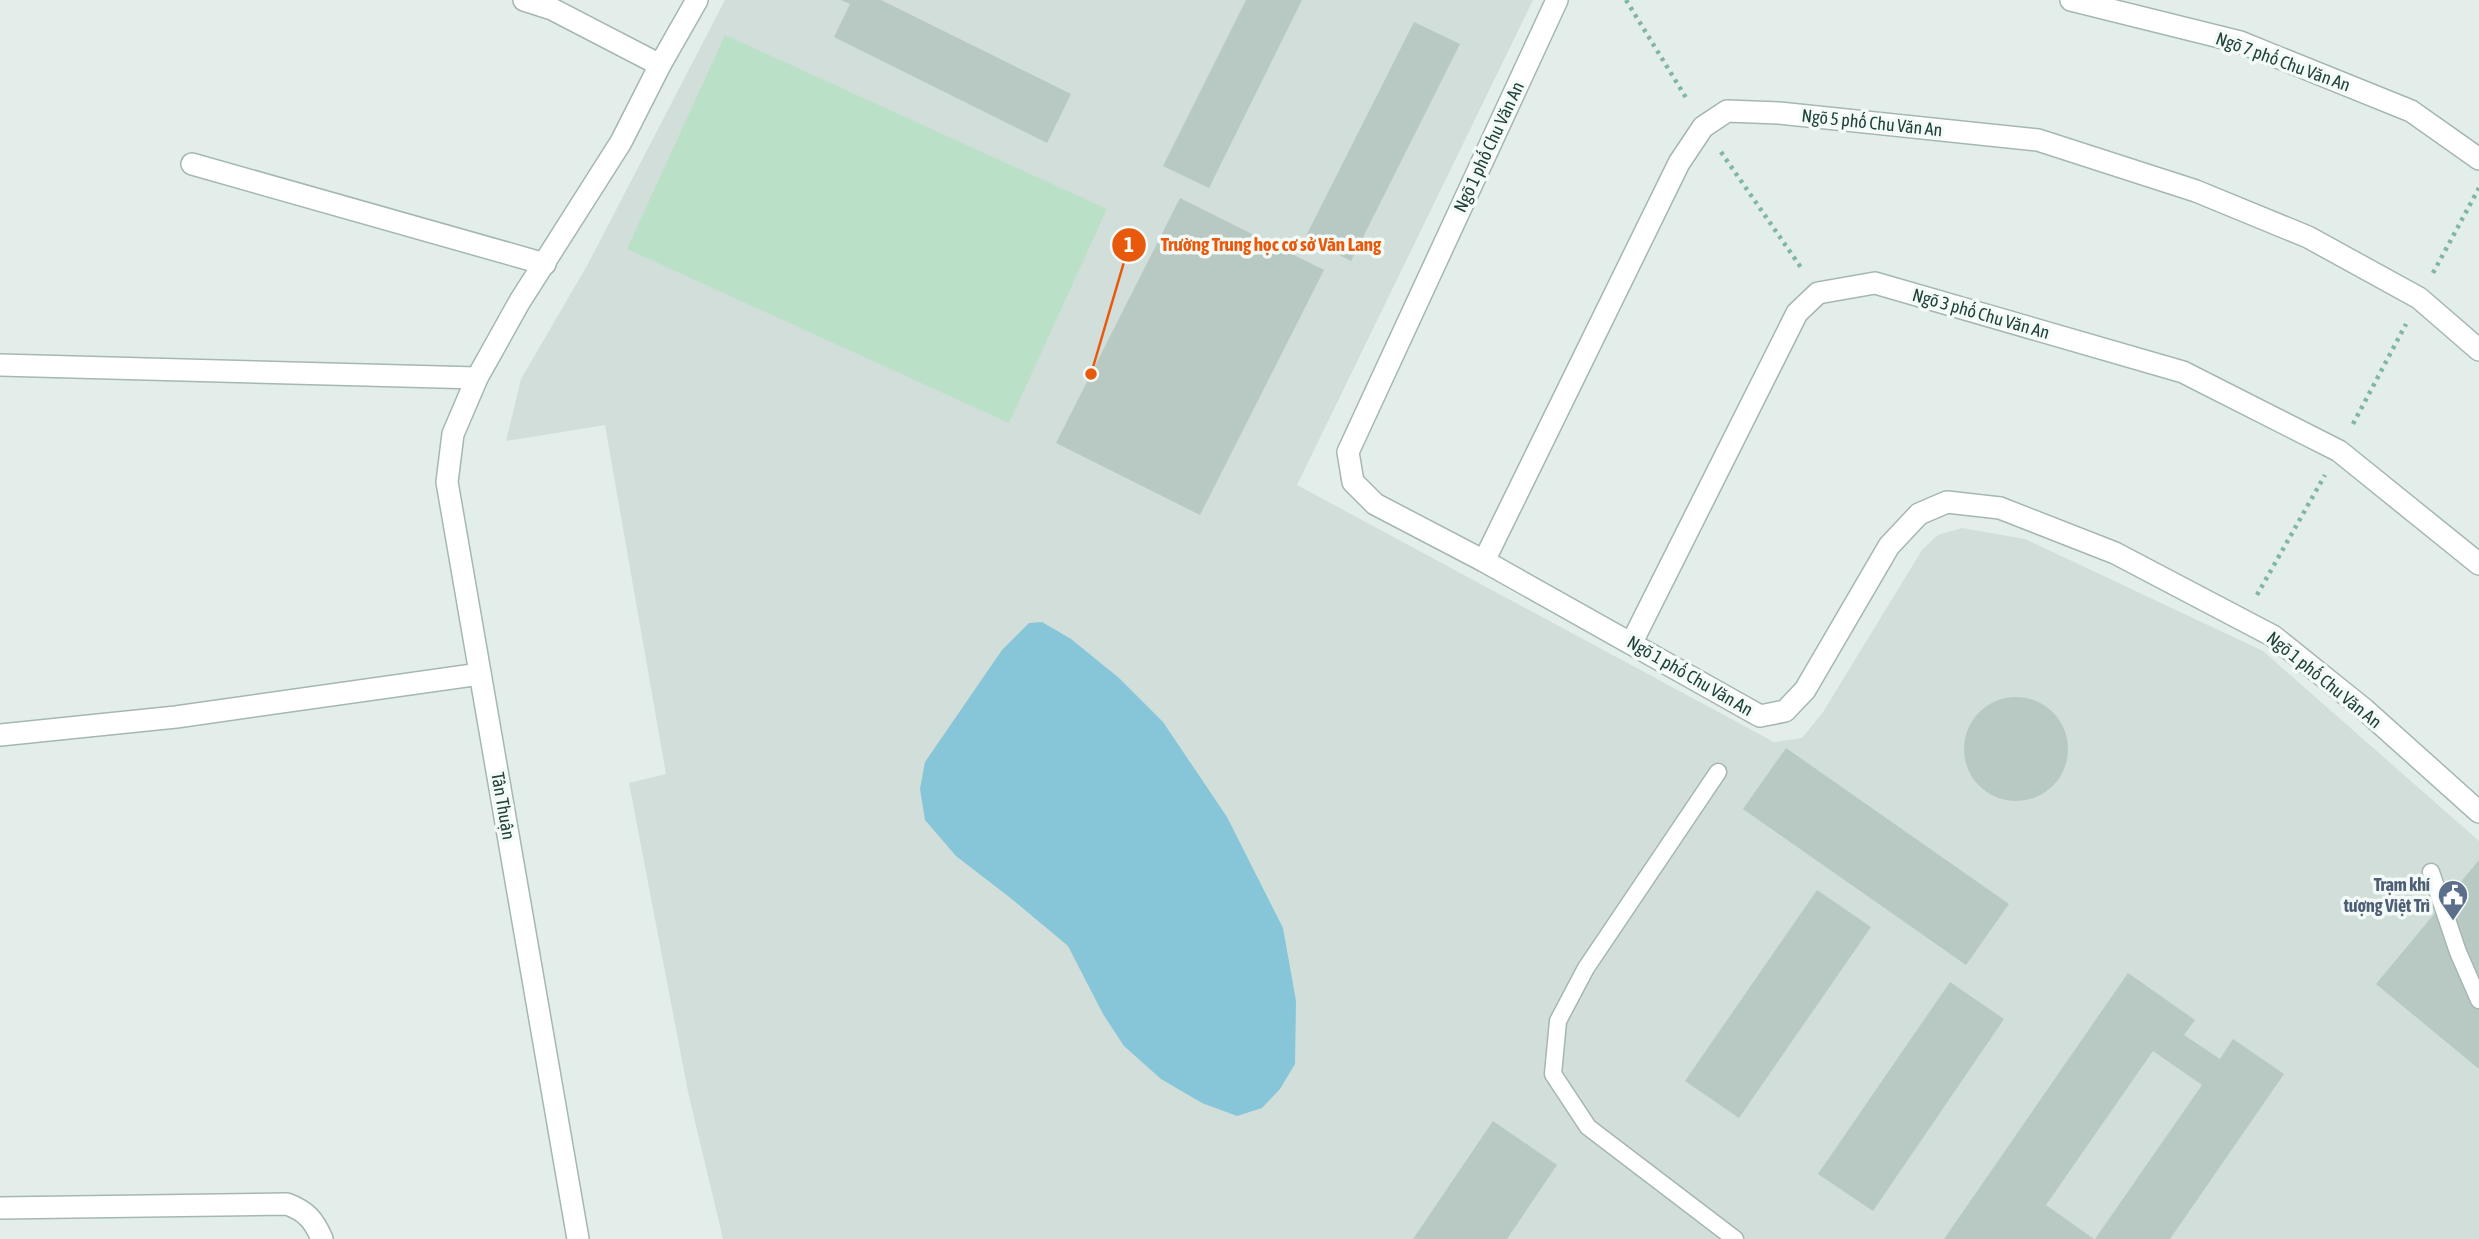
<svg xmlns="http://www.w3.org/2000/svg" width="2479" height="1239" viewBox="0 0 2479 1239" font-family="'Asap Condensed',sans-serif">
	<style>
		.built { fill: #d1ded9 }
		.green { fill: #bae1c7 }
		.water { fill: #86c6d8 }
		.building { fill: #b8c9c3 }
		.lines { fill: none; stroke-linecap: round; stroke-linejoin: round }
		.lane-casing { stroke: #a5b7b2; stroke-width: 19 }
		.street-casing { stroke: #a5b7b2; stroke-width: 24 }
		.path { stroke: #80b5a8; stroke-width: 4.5; stroke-dasharray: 3.5 5; stroke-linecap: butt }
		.lane { stroke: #fff; stroke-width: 16 }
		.street { stroke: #fff; stroke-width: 21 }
		.labels { text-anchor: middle; stroke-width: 7; stroke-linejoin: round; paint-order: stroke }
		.street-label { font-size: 18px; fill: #20423b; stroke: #f4faf7 }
		.service-label { font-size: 18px; font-weight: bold; fill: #4e5e75; stroke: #f4faf7; text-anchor: end }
		.leader { fill: none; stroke: #e8590c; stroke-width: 2.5 }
		.callout-dot { fill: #e8590c; stroke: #f4faf7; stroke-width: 2.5 }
		.mark-label { font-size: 21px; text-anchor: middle; font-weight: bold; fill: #fff }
		.callout-label { font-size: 19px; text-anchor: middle; font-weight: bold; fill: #e8590c; stroke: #f4faf7; stroke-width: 7; stroke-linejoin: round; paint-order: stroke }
	</style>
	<rect width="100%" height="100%" fill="#e3eeea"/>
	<path class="built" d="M725,0H1533L1297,485L1774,742L1802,738L1823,712L1922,550L1938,535L1962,528L2025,539L2263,651L2479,841V1239H723L688,1092L629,783L666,774L605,425L506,441L521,379L588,264Z"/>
	<path class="green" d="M725,35L1107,209L1009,423L627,249Z"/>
	<path class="water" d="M1042,622L1071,639L1119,678L1163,722L1227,817L1283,928L1296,1001L1295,1064L1280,1089L1262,1108L1237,1116L1202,1103L1161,1079L1124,1046L1103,1014L1068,946L1013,900L956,856L925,820L920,789L925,762L1002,650L1029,623Z"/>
	<g class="building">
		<path d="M841,0H881L1071,94L1047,143L834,37L850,4Z"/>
		<path d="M1246,0H1302L1209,188L1163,166Z"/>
		<path d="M1414,22L1460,44L1351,261L1305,238Z"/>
		<path d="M1180,198L1324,270L1200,515L1056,443Z"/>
		<circle cx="2016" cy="749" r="52"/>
		<path d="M1786,748L2009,904L1966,965L1743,809Z"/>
		<path d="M2479,860V1069L2376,984Z"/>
		<path d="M1817,890L1871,927L1739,1118L1685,1081Z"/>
		<path d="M2128,973L2195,1020L2184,1035L2220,1059L2233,1039L2284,1074L2170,1239H2095L2202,1085L2153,1051L2046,1205L2094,1239H1944Z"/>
		<path d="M1950,982L2004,1019L1873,1211L1818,1174Z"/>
		<path d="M1493,1121L1557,1165L1507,1239H1413Z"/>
	</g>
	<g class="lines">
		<g class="lane-casing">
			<g id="lane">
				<path d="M1718,772L1586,968L1558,1021L1553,1074L1588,1127L1735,1239"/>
				<path d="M2431,872L2458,952L2479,1000"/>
			</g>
		</g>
		<g class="street-casing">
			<g id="street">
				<path d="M524,0L552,9L660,65"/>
				<path d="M1557,0L1348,452L1353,482L1375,504L1484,561L1760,716L1785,711L1805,690L1889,546L1919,514L1947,502L2000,508L2115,553L2273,636L2364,709L2479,812"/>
				<path d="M2071,0L2240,42L2411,111L2479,159"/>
				<path d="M192,164L545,264"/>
				<path d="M0,365L477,378L520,301L621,142L660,65L697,0"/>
				<path d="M477,378L453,434L447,482L578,1239"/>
				<path d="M1484,561L1679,163L1703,127L1727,111L1779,113L2038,140L2196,191L2308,237L2419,298L2479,350"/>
				<path d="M1632,642L1797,313L1818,293L1875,283L2183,372L2339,451L2479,564"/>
				<path d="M0,735L176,717L480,674"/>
				<path d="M0,1208L287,1204C306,1211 314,1220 322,1239"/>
			</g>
		</g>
		<g class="path">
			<path d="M1626,0L1688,101"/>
			<path d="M1721,152L1802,269"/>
			<path d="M2433,273L2479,188"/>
			<path d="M2353,424L2406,324"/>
			<path d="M2257,595L2325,475"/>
		</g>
		<use href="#lane" class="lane"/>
		<use href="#street" class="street"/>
	</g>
	<defs>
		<g id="civic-pin" transform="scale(1.575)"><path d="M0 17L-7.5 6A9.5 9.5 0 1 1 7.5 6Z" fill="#5c6f8a" stroke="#f4faf7"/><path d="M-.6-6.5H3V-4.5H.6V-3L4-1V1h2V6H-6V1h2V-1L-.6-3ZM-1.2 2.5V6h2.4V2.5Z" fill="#fff"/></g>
	</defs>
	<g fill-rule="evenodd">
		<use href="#civic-pin" x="2453" y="895"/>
	</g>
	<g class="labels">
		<g class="street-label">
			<text transform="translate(2283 62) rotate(20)" y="6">Ngõ 7 phố Chu Văn An</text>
			<text transform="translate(1872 123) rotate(6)" y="6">Ngõ 5 phố Chu Văn An</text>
			<text transform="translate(1489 147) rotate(-65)" y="6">Ngõ 1 phố Chu Văn An</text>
			<text transform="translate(1981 314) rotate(16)" y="6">Ngõ 3 phố Chu Văn An</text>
			<text transform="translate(1690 676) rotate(30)" y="6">Ngõ 1 phố Chu Văn An</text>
			<text transform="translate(2324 680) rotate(39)" y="6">Ngõ 1 phố Chu Văn An</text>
			<text transform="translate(503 806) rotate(80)" y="6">Tân Thuận</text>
		</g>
		<g class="service-label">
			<text x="2430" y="891">Trạm khí<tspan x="2430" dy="21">tượng Việt Trì</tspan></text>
		</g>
	</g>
	<path class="leader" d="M1091 374L1129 245"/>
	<g class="callout-dot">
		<circle cx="1091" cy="374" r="7"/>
		<circle cx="1129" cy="245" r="18"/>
	</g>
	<g class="mark-label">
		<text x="1129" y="252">1</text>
	</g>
	<g class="callout-label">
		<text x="1271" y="251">Trường Trung học cơ sở Văn Lang</text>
	</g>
</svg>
